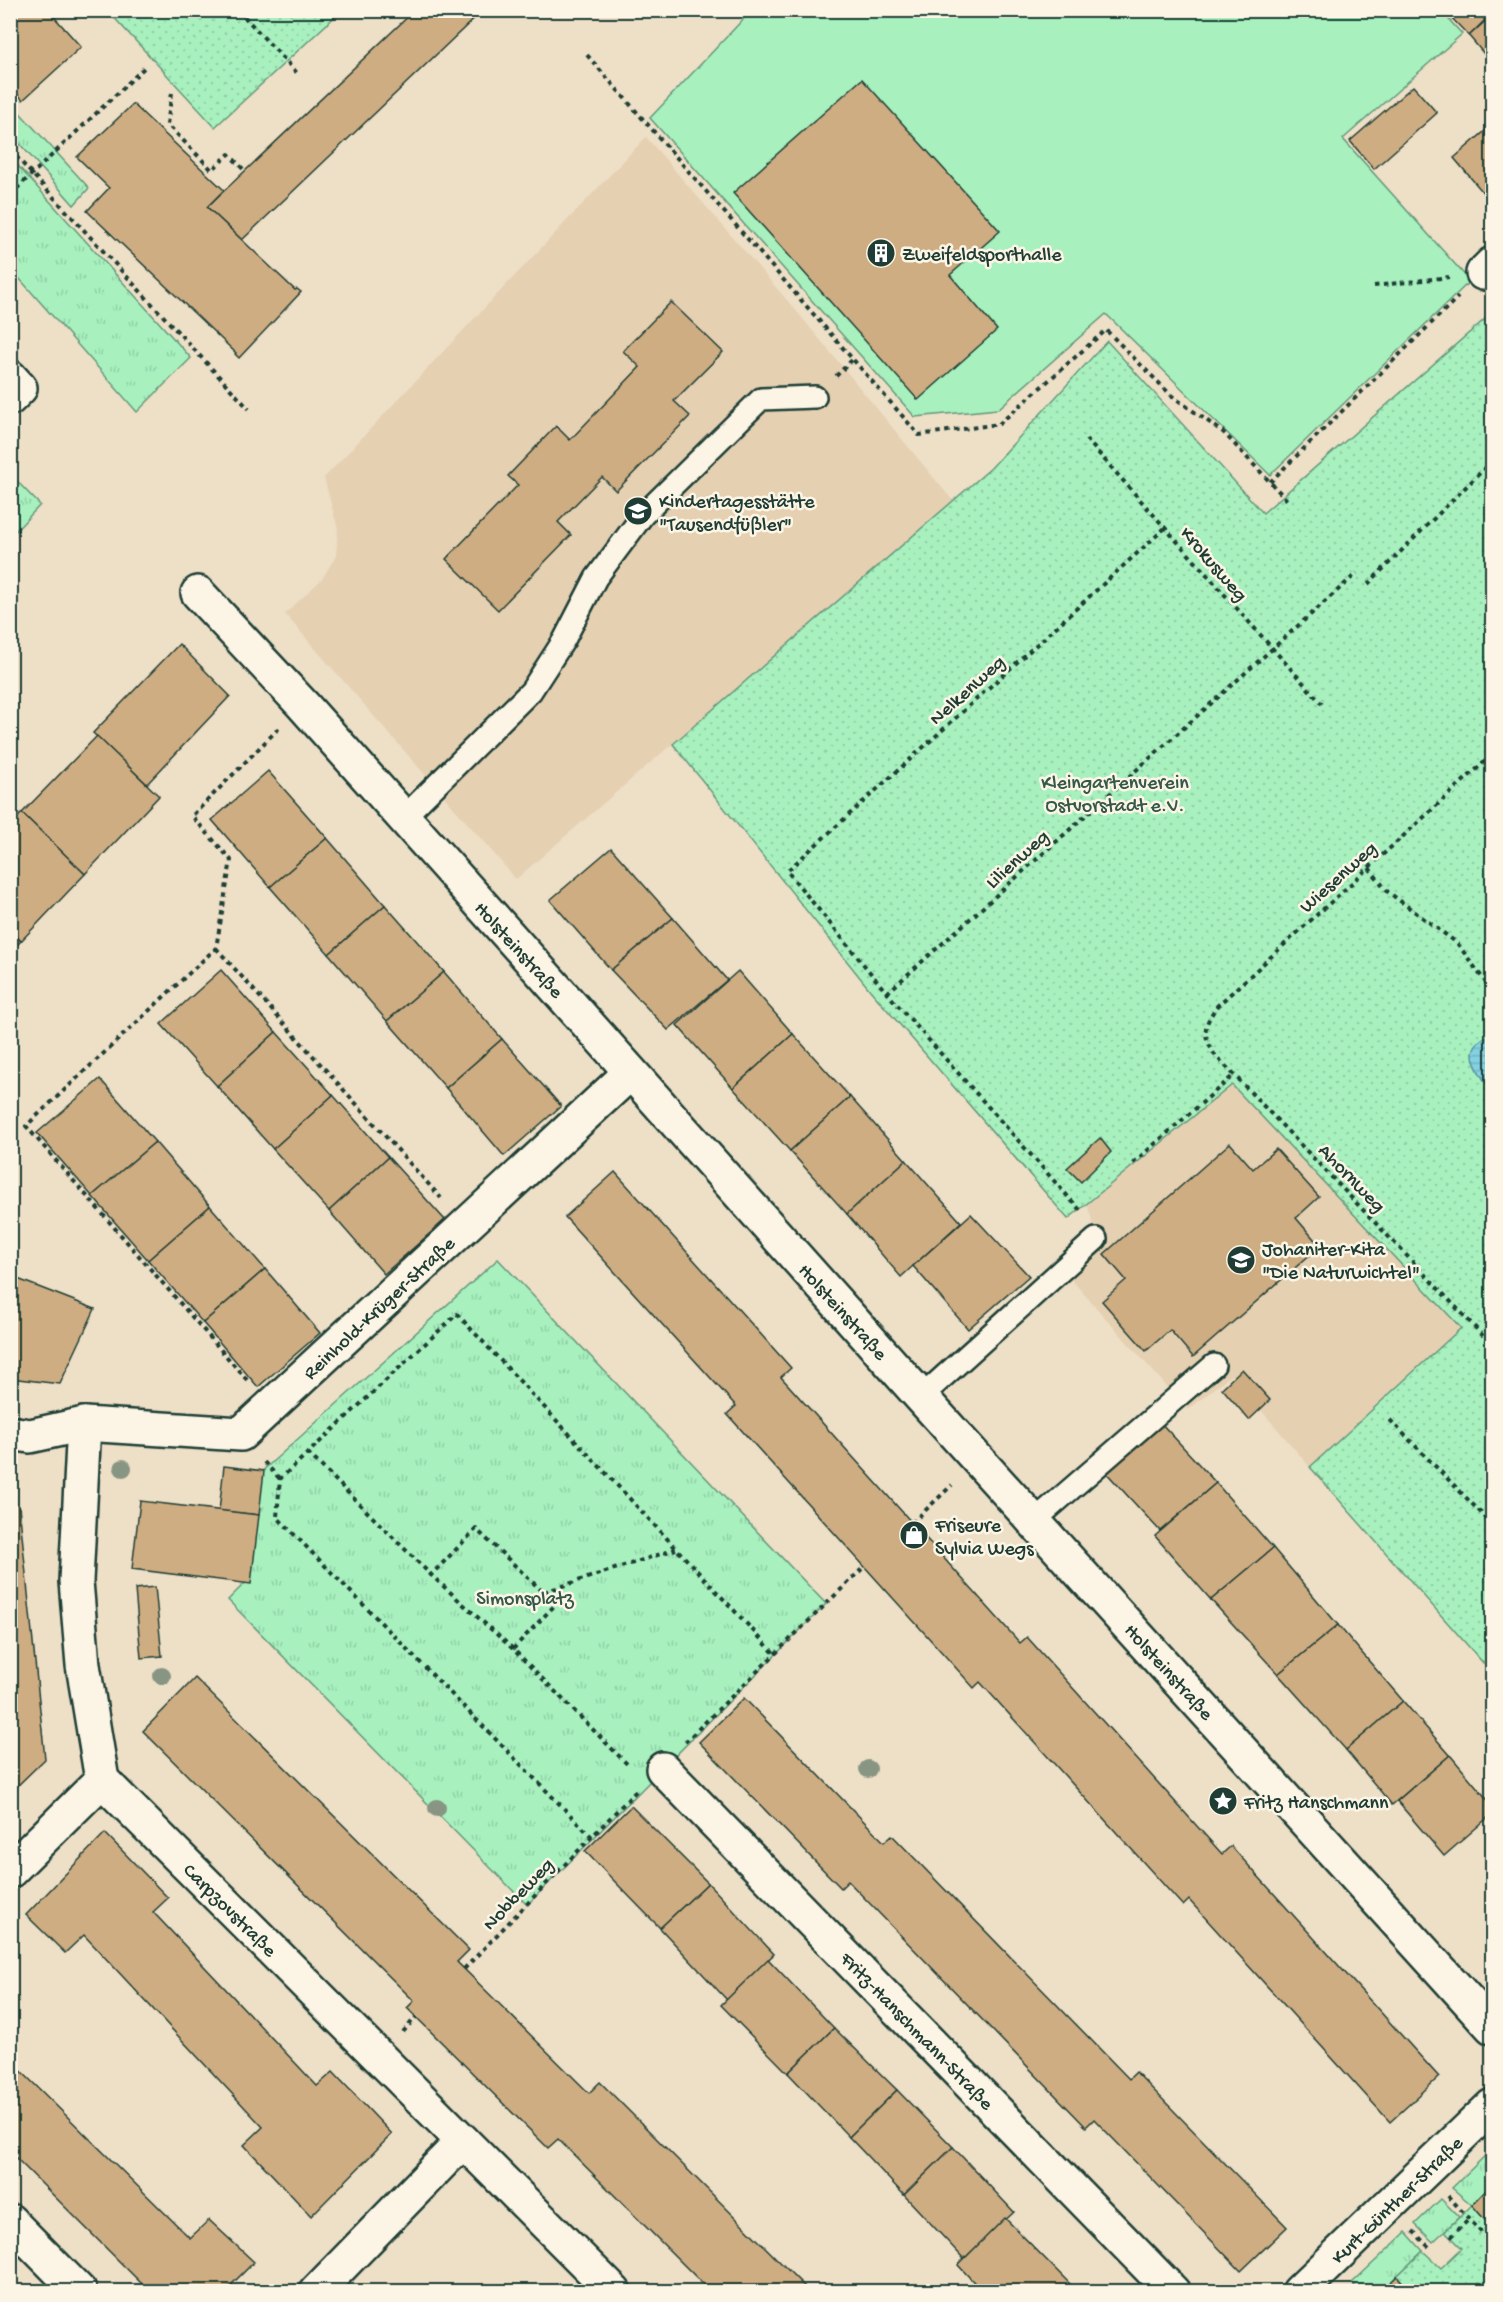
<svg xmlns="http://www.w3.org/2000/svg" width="1503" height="2302" viewBox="0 0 1503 2302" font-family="'Gochi Hand',sans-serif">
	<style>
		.built { fill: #e5d0b2 }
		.grass { fill: url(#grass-tufts); stroke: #64977a; stroke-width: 1.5 }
		.garden { fill: url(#garden-dots); stroke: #64977a; stroke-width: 1.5 }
		.pitch { fill: #a8f1bf; stroke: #64977a; stroke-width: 1.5 }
		.water { fill: url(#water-rules); stroke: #5b969c; stroke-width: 1.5 }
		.building { fill: #cfad82; stroke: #1f3d34; stroke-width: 1.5 }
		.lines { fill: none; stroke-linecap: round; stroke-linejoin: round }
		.lane-casing { stroke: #1f3d34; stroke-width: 26 }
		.street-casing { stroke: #1f3d34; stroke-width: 38 }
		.secondary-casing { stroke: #1f3d34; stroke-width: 38 }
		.path { stroke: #1f3d34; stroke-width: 4; stroke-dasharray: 4.5 4.5; stroke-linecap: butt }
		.lane { stroke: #fcf5e5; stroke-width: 21 }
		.street { stroke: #fcf5e5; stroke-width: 33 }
		.secondary { stroke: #fcf5e5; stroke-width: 33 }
		.tree { fill: #889582 }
		.labels { text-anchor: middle; stroke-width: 5; stroke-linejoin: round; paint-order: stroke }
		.poi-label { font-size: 20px; fill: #1f3d34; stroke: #fcf5e5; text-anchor: start }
		.street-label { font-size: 20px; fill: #1f3d34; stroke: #fcf5e5 }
		.park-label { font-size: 20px; fill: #345849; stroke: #fcf5e5 }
	</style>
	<defs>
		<pattern id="grass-tufts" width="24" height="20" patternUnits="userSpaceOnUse" patternTransform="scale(1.5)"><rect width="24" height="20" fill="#a8f1bf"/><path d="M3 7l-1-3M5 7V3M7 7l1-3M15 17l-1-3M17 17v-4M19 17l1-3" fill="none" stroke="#90d0a5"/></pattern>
		<pattern id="garden-dots" width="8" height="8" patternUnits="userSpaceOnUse" patternTransform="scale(1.5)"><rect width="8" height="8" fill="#a8f1bf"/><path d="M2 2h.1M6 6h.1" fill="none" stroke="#90d0a5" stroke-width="1.8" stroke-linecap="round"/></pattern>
		<pattern id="water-rules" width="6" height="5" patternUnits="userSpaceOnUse" patternTransform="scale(1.5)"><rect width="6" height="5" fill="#83d1e2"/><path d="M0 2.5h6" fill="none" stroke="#71b4c2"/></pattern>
	</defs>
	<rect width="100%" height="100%" fill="#eedfc7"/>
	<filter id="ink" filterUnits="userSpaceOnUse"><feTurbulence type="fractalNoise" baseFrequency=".0167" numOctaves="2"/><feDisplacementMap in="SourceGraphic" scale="12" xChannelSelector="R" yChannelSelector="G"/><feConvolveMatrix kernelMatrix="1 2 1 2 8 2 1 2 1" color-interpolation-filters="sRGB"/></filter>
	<g filter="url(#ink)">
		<g class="built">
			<path d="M646,137L798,313L953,501L516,879L285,614L322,579L336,556L338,529L324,478Z"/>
			<path d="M1232,1084L1462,1328L1310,1467L1231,1375L1188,1410L1068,1276L1099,1245L1087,1203Z"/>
		</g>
		<g class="grass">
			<path d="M10,102L89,188L74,205L11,134Z"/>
			<path d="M10,157L191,358L137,412L11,269Z"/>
			<path d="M11,475L40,505L11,536H10Z"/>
			<path d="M498,1259L826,1604L527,1905L228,1600L247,1581L260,1473Z"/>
			<path d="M1492,2149V2184L1472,2205L1452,2188Z"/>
			<path d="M1441,2199L1459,2217L1433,2242L1415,2224Z"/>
			<path d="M1406,2232L1423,2251L1381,2291H1360L1352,2283Z"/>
		</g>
		<g class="garden">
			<path d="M108,11H341L215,127Z"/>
			<path d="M1492,313V1673L1310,1467L1461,1328L1232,1085L1068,1219L870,990L673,744L991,468L1107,341L1263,513Z"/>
			<path d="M1472,2205L1492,2228V2291H1411L1397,2276L1423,2251L1441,2268L1462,2248L1445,2231Z"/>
		</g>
		<path class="pitch" d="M751,11H1441L1462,34L1343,139L1470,281L1270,475L1106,314L998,409L915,417L650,118Z"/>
		<path class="water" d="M1492,1034V1093C1480,1072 1456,1048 1492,1034Z"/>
		<g class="building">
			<path d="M10,10H48L81,47L23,100L10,86Z"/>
			<path d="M415,10H483L242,240L207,207Z"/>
			<path d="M1450,10H1476L1485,20L1469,36L1447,13Z"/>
			<path d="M1492,15V46L1484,54L1469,36Z"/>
			<path d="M862,79L1000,231L950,275L997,330L918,400L733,193Z"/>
			<path d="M1413,86L1437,113L1374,169L1350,141Z"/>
			<path d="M133,104L224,190L207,207L295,290L297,289L301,292L239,358L235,354L236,353L87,211L109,188L77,157Z"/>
			<path d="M1492,125V203L1454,158Z"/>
			<path d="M671,302L723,352L674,401L690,416L616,491L602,477L558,522L571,535L498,610L446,559L518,485L508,476L556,426L570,440L640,367L623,351Z"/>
			<path d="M179,644L230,696L147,784L93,733Z"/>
			<path d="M97,736L159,796L85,874L22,813Z"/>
			<path d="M268,771L327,838L270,887L212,820Z"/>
			<path d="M22,813L85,874L21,941L10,930V825Z"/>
			<path d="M327,838L385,905L329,954L270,887Z"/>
			<path d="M611,848L673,918L611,970L550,900Z"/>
			<path d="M385,905L444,972L387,1021L329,954Z"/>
			<path d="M673,918L727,980L668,1030L611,970Z"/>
			<path d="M10,930L21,941L10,952Z"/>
			<path d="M221,970L276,1032L217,1086L161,1024Z"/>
			<path d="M738,971L793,1034L733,1088L677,1025Z"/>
			<path d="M444,972L502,1039L446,1088L387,1021Z"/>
			<path d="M276,1032L333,1095L273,1149L217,1086Z"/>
			<path d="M793,1034L850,1097L790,1151L733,1088Z"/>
			<path d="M502,1039L561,1106L504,1156L446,1088Z"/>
			<path d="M100,1079L155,1142L92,1196L37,1133Z"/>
			<path d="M333,1095L388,1157L329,1211L273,1149Z"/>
			<path d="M850,1097L906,1160L847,1214L790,1151Z"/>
			<path d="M1100,1138L1111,1152L1081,1182L1067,1168Z"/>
			<path d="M155,1142L210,1206L148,1260L92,1196Z"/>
			<path d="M1230,1143L1253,1169L1276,1149L1319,1197L1296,1218L1320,1246L1193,1357L1170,1330L1146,1351L1102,1301L1126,1280L1104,1254Z"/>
			<path d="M388,1157L445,1220L384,1274L329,1211Z"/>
			<path d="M906,1160L961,1222L901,1277L847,1214Z"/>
			<path d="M615,1172L791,1368L781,1377L1020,1643L1027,1637L1222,1854L1231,1846L1439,2077L1390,2122L1189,1900L1183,1906L980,1682L974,1688L727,1414L736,1406L565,1217Z"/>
			<path d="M210,1206L265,1269L203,1323L148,1260Z"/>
			<path d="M971,1214L1029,1276L968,1329L913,1266Z"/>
			<path d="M265,1269L320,1333L258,1387L203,1323Z"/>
			<path d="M10,1276L95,1309L60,1384L10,1378Z"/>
			<path d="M1242,1369L1270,1400L1249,1420L1222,1388Z"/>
			<path d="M1160,1422L1216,1483L1160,1531L1103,1469Z"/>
			<path d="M224,1466L264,1471L259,1515L219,1511Z"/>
			<path d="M1216,1483L1273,1548L1211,1600L1155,1536Z"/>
			<path d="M10,1498L19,1506L45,1759L10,1793Z"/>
			<path d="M140,1501L259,1515L251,1584L132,1569Z"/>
			<path d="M1273,1548L1338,1625L1278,1674L1211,1600Z"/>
			<path d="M155,1587L162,1656L141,1658L135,1589Z"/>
			<path d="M1338,1625L1403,1701L1346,1750L1278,1674Z"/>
			<path d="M195,1678L469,1950L457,1962L589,2093L600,2082L810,2292H711L558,2139L548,2148L416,2017L407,2008L414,2001L143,1731Z"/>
			<path d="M744,1698L884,1842L892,1835L1129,2079L1136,2072L1287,2227L1241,2271L1094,2119L1086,2127L848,1881L841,1888L699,1742Z"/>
			<path d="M1403,1701L1450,1755L1392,1805L1346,1750Z"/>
			<path d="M1450,1755L1492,1805V1814L1444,1856L1397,1801Z"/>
			<path d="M631,1806L708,1883L660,1928L585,1851Z"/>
			<path d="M105,1833L168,1898L153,1912L317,2086L333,2072L392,2134L311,2216L244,2145L263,2127L84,1935L65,1953L26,1915Z"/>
			<path d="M708,1883L774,1954L727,2000L660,1928Z"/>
			<path d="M768,1959L834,2028L788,2073L721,2005Z"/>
			<path d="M834,2028L897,2090L849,2137L788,2073Z"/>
			<path d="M10,2060L190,2238L209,2220L254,2262L224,2292H150L10,2152Z"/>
			<path d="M897,2090L953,2147L904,2195L849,2137Z"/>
			<path d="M953,2147L1014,2212L964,2259L904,2195Z"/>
			<path d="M1492,2184V2228L1472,2205Z"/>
			<path d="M1005,2218L1074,2288L1071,2292H983L958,2265Z"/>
			<path d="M1397,2276L1411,2292H1381Z"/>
		</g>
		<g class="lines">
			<g class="lane-casing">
				<g id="lane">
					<path d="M403,818L531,691L564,640L596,578L643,515L761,399L815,397"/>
					<path d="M921,1397L1096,1239"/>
					<path d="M1034,1521L1214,1365"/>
				</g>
			</g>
			<g class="street-casing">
				<g id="street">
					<path d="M1483,273L1492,264"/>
					<path d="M10,377L20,388L10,398"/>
					<path d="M84,1424L76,1581L83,1665L102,1780L614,2292"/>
					<path d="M10,1433L30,1436L84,1424L241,1434L630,1073"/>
					<path d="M663,1769L1173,2292"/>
					<path d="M10,1871L102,1780"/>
					<path d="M10,2221L80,2292"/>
					<path d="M316,2292L463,2141"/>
					<path d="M1299,2292L1492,2106"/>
				</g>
			</g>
			<g class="secondary-casing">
				<path id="secondary" d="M198,593L303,705L921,1397L1492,2027"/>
			</g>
			<g class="path">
				<path d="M238,10L298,74"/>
				<path d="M587,55L919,435L999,424L1106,330L1172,396L1223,432L1287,500"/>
				<path d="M172,93L167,124L212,170L229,154L245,171"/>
				<path d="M10,150L249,409"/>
				<path d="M10,195L146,66"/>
				<path d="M1374,286L1449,277"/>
				<path d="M836,376L852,360"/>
				<path d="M1086,439L1322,704"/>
				<path d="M1270,482L1458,297"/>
				<path d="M1368,584L1492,461"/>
				<path d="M1492,755L1217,1006C1203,1027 1202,1032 1214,1054L1492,1345"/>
				<path d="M1369,868L1388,892L1457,943L1492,991"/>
				<path d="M216,948L441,1198"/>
				<path d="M887,993L1357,573"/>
				<path d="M1133,1163L1234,1075"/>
				<path d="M1080,1210L887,993L787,871L1165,528"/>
				<path d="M247,1380L26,1126L216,948L231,860L192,816L279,728"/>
				<path d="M1390,1420L1492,1524"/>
				<path d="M308,1453L431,1575"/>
				<path d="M264,1462L280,1479"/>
				<path d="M912,1523L952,1485"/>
				<path d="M544,1592L676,1549"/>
				<path d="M513,1649L556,1604L476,1529L431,1575L513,1649L628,1765"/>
				<path d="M685,1742L865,1566"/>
				<path d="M592,1837L277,1517L280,1479L457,1314L774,1653"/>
				<path d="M464,1969L637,1790"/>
				<path d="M403,2032L416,2017"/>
				<path d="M1448,2196L1492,2244"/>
				<path d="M1413,2231L1429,2247"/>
				<path d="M1451,2237L1469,2219"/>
			</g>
			<use href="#lane" class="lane"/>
			<use href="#street" class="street"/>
			<use href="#secondary" class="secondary"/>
		</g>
		<g class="tree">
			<circle cx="123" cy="1468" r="9"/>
			<circle cx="162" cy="1676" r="9"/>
			<circle cx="868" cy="1769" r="9"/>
			<circle cx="437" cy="1808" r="9"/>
		</g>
	</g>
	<defs>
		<g id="building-disc" transform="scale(1.5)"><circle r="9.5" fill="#1f3d34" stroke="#fcf5e5"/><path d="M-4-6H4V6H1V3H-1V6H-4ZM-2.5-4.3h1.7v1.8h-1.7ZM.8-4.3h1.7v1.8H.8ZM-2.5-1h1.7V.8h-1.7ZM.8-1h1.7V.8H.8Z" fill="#fff"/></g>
		<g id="school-disc" transform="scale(1.5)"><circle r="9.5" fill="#1f3d34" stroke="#fcf5e5"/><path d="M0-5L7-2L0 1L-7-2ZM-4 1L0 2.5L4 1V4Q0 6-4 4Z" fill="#fff"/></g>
		<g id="shop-disc" transform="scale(1.5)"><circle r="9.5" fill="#1f3d34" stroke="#fcf5e5"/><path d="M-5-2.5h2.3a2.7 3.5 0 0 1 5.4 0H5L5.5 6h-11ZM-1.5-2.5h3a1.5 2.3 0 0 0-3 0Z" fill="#fff"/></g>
		<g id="sight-disc" transform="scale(1.5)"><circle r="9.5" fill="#1f3d34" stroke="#fcf5e5"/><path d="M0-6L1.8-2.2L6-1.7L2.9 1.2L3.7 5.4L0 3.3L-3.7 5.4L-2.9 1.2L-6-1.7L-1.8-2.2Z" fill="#fff"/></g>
	</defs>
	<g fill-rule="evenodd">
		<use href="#building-disc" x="881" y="253"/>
		<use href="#school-disc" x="638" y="511"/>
		<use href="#school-disc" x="1241" y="1260"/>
		<use href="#shop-disc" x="914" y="1535"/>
		<use href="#sight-disc" x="1223" y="1801"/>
	</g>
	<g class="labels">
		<g class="poi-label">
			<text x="902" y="260">Zweifeldsporthalle</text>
			<text x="659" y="507">Kindertagesstätte<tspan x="659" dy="23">"Tausendfüßler"</tspan></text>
			<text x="1262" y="1255">Johaniter-Kita<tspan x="1262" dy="23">"Die Naturwichtel"</tspan></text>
			<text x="935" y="1531">Friseure<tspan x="935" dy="23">Sylvia Wegs</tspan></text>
			<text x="1244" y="1808">Fritz Hanschmann</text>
		</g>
		<g class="street-label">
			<text transform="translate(1215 563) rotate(49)" y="7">Krokusweg</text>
			<text transform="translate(966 689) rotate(-42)" y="7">Nelkenweg</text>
			<text transform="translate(1016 858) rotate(-42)" y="7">Lilienweg</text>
			<text transform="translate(1337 876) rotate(-42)" y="7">Wiesenweg</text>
			<text transform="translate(520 949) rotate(48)" y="7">Holsteinstraße</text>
			<text transform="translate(1353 1177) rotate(46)" y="7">Ahornweg</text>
			<text transform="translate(378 1307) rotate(-43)" y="7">Reinhold-Krüger-Straße</text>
			<text transform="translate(844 1311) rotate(48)" y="7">Holsteinstraße</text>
			<text transform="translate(1170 1671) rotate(48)" y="7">Holsteinstraße</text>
			<text transform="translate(517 1893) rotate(-46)" y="7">Nobbeweg</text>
			<text transform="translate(231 1909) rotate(45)" y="7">Carpzovstraße</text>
			<text transform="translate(918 2030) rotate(46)" y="7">Fritz-Hanschmann-Straße</text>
			<text transform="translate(1396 2199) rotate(-44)" y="7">Kurt-Günther-Straße</text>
		</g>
		<g class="park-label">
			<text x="1115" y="788">Kleingartenverein<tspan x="1115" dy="23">Ostvorstadt e.V.</tspan></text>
			<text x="525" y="1604">Simonsplatz</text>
		</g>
	</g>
	<rect width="1503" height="2302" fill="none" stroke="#fcf5e5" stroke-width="36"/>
	<rect x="18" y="18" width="1467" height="2266" fill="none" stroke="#1f3d34" stroke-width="2" filter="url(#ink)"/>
</svg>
